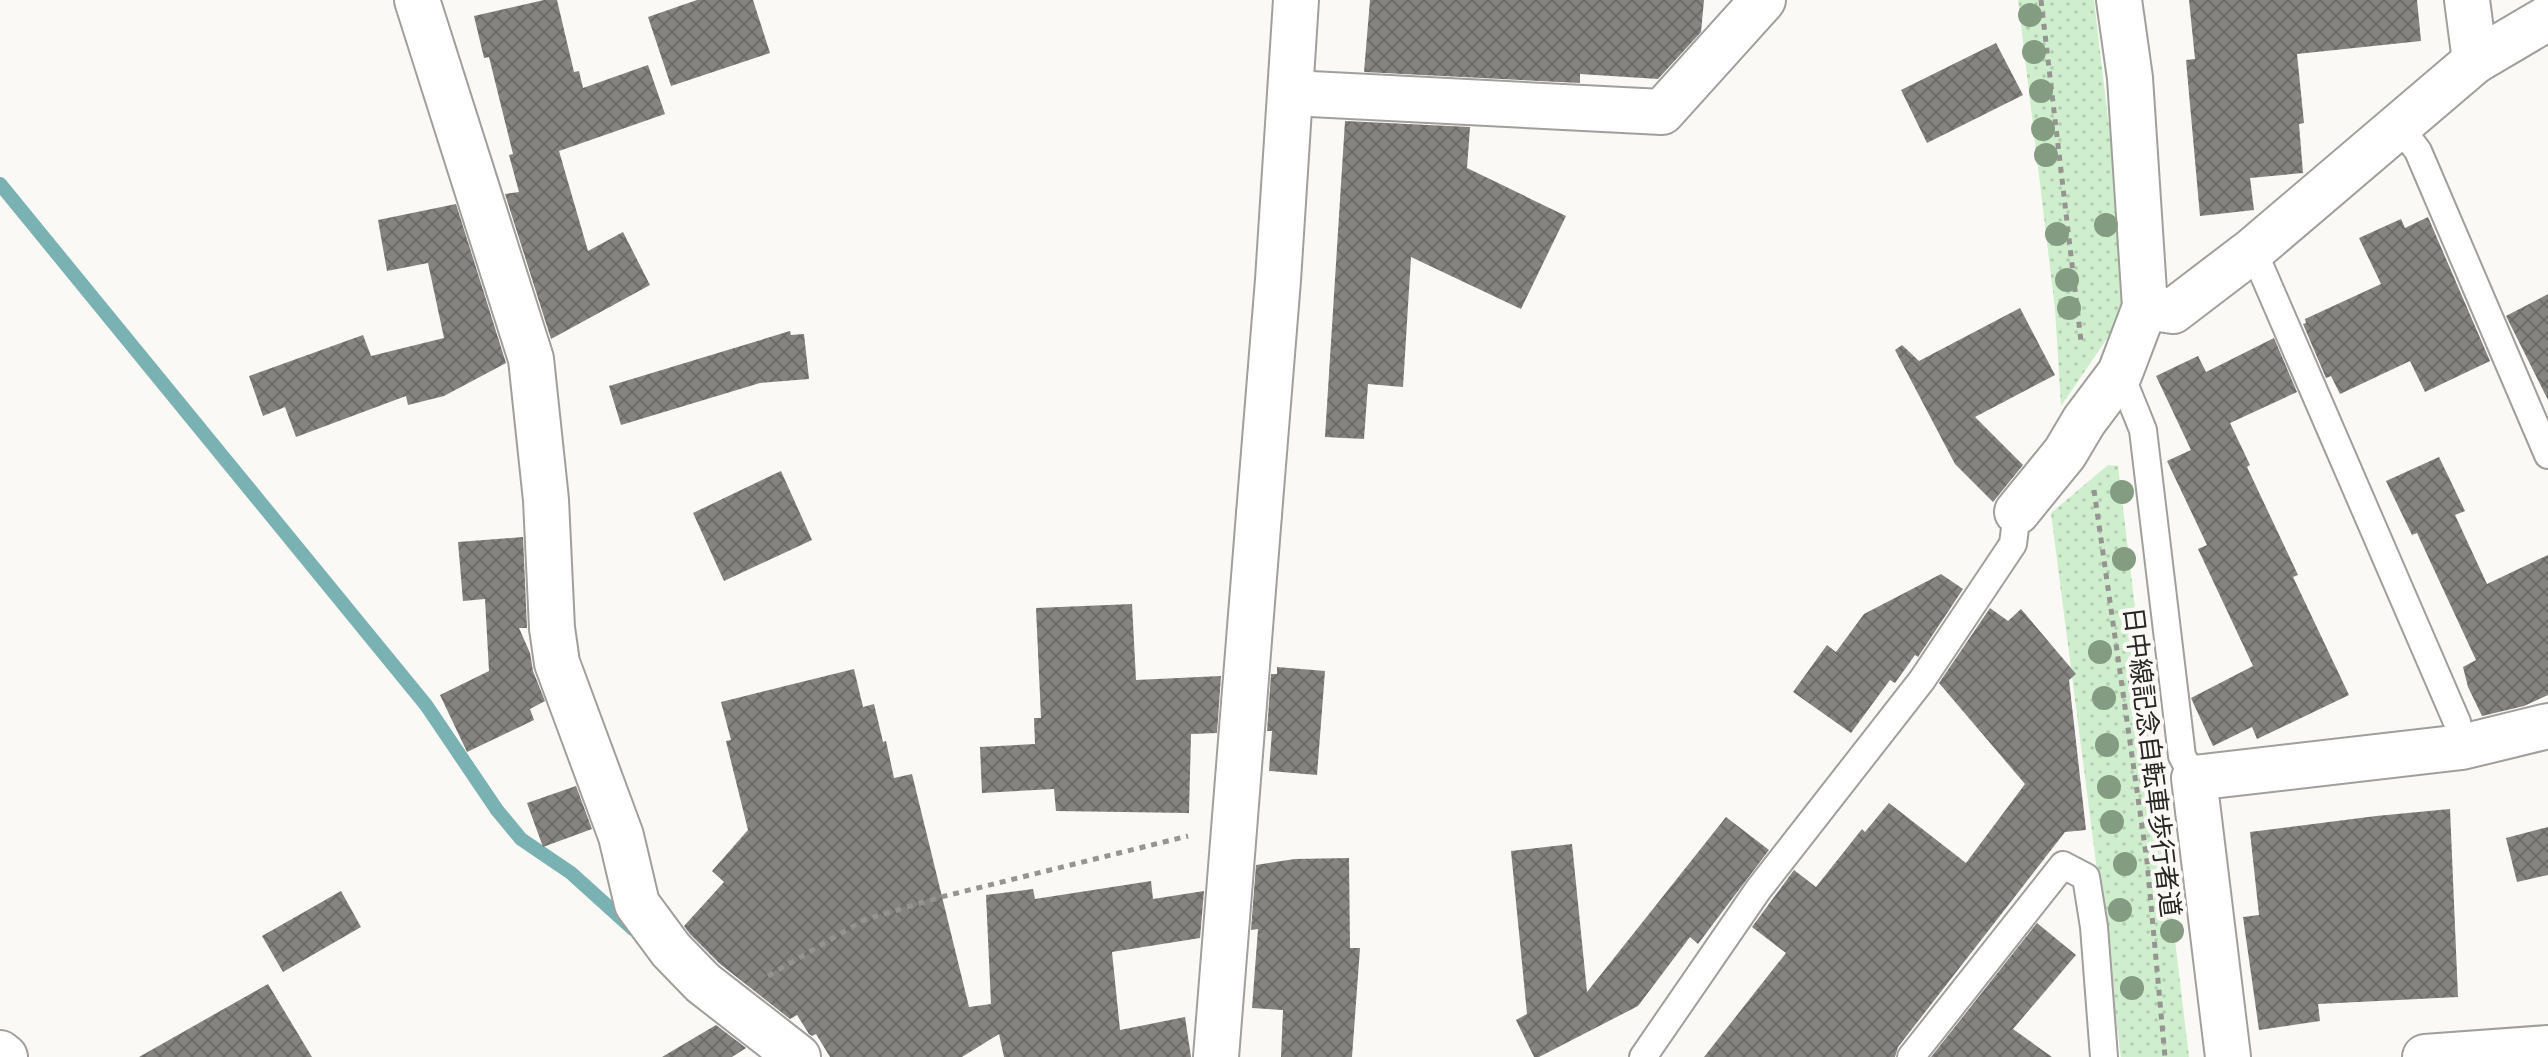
<svg xmlns="http://www.w3.org/2000/svg" width="2548" height="1057" viewBox="0 0 2548 1057" font-family="'Zilla Slab','Noto Sans JP',serif">
	<style>
		.park { fill: url(#park-dots) }
		.lines { fill: none; stroke-linecap: round; stroke-linejoin: round }
		.stream { stroke: #7ab1b2; stroke-width: 14 }
		.building { fill: url(#building-cross-hatch) }
		.service-casing { stroke: #a09f9b; stroke-width: 30 }
		.minor-casing { stroke: #a09f9b; stroke-width: 48 }
		.tertiary-casing { stroke: #a09f9b; stroke-width: 48 }
		.path { stroke: #959491; stroke-width: 5; stroke-dasharray: 6 6; stroke-linecap: butt }
		.service { stroke: #fff; stroke-width: 26 }
		.minor { stroke: #fff; stroke-width: 44 }
		.tertiary { stroke: #fff; stroke-width: 44 }
		.tree { fill: #849c81 }
		.labels { text-anchor: middle; stroke-width: 8; stroke-linejoin: round; paint-order: stroke }
		.street-label { font-size: 26px; fill: #262624; stroke: #faf9f5 }
	</style>
	<defs>
		<pattern id="park-dots" width="8" height="8" patternUnits="userSpaceOnUse" patternTransform="scale(2)"><rect width="8" height="8" fill="#cfeecd"/><path d="M2 2h.1M6 6h.1" fill="none" stroke="#b2ccb0" stroke-width="1.8" stroke-linecap="round"/></pattern>
		<pattern id="building-cross-hatch" width="8" height="8" patternUnits="userSpaceOnUse" patternTransform="scale(2)"><rect width="8" height="8" fill="#868481"/><path d="M0 0l8 8M0 8l8-8" fill="none" stroke="#6d6c69"/></pattern>
	</defs>
	<rect width="100%" height="100%" fill="#faf9f5"/>
	<g class="park">
		<path d="M2018,0H2094L2130,305L2061,406L2055,309Z"/>
		<path d="M2108,465L2118,466L2189,1057H2121L2051,513Z"/>
	</g>
	<g class="lines">
		<path class="stream" d="M0,184L426,705L497,810L521,839L571,873L633,929"/>
	</g>
	<g class="building">
		<path d="M544,0H557L574,72L579,71L583,88L648,65L665,114L559,151L588,251L623,232L650,285L551,339L505,194L519,192L509,155L513,154L489,57L484,58L474,16Z"/>
		<path d="M697,0H753L770,53L671,86L648,17Z"/>
		<path d="M1370,0H1704L1701,32L1658,79L1580,74V83L1364,72Z"/>
		<path d="M2189,0H2417L2421,41L2297,54L2304,123L2299,124L2303,173L2250,178L2254,210L2200,216L2186,60L2195,59Z"/>
		<path d="M1996,43L2023,95L1927,143L1901,90Z"/>
		<path d="M1345,121L1470,127L1467,168L1566,216L1521,309L1411,257L1403,387L1368,384L1364,439L1325,437Z"/>
		<path d="M456,204L506,363L444,396L408,405L406,396L296,437L285,407L263,416L249,376L363,335L371,356L444,338L428,263L387,271L378,220Z"/>
		<path d="M2428,217L2490,361L2425,392L2410,361L2340,394L2331,376L2326,378L2303,324L2306,323L2305,319L2381,284L2359,238L2401,219L2405,228Z"/>
		<path d="M2548,294V400L2506,316Z"/>
		<path d="M2020,308L2055,375L1975,417L2023,465L1993,502L1955,464L1895,350L1902,345L1919,361Z"/>
		<path d="M790,331L791,335L804,334L809,379L760,383L621,425L609,386Z"/>
		<path d="M2274,338L2297,392L2230,423L2250,465L2247,467L2298,575L2293,577L2349,695L2257,739L2252,727L2213,746L2191,698L2253,666L2198,549L2207,545L2167,461L2191,450L2156,376L2198,356L2206,372Z"/>
		<path d="M2439,457L2465,511L2455,515L2487,584L2548,555V695L2524,706L2482,716L2468,687L2463,667L2476,660L2417,533L2412,535L2386,481Z"/>
		<path d="M781,471L812,540L724,581L693,513Z"/>
		<path d="M523,537L527,628H519L530,653L533,671L545,701L530,709L534,720L467,752L440,695L489,671L485,599L463,601L458,542Z"/>
		<path d="M1941,574L1963,589L1918,657L1915,655L1895,683L1890,680L1851,733L1793,692L1827,645L1836,652L1864,614Z"/>
		<path d="M1132,604L1136,680L1221,676L1217,733L1191,734L1189,813L1056,811L1054,789L982,793L980,747L1035,744L1034,718H1041L1036,608Z"/>
		<path d="M1990,608L2008,621L2021,609L2076,674L2069,680L2086,830L2065,832L1898,1047L1895,1057H1704L1786,953L1752,927L1794,870L1816,887L1862,829L1865,832L1889,803L1966,863L2025,784L1939,683Z"/>
		<path d="M1277,667L1325,671L1317,775L1269,771L1272,731H1267L1271,674H1277Z"/>
		<path d="M854,669L863,707L874,704L883,742L886,741L894,778L912,774L969,1007L991,1004L986,895L1033,889L1035,899L1151,881L1153,899L1204,891L1200,938L1112,952L1120,1030L1185,1017L1191,1057H1004L999,1034L962,1057H830L816,1034L812,1036L809,1034L797,1015L790,1019L720,964L690,934L684,926L724,882L712,871L748,830L726,741L731,740L721,702Z"/>
		<path d="M576,786L592,829L543,847L527,803Z"/>
		<path d="M2450,809L2458,997L2318,1004L2320,1021L2259,1030L2243,917L2259,915L2250,832L2376,816Z"/>
		<path d="M1726,817L1769,850L1698,944L1690,937L1638,1006L1539,1057H1534L1516,1020L1527,1014L1511,851L1572,844L1587,992Z"/>
		<path d="M2548,827V875L2517,882L2506,838Z"/>
		<path d="M1349,858L1350,948H1360L1352,1057H1281L1283,1010L1252,1008L1258,929L1251,930L1256,865L1295,859Z"/>
		<path d="M341,891L361,927L283,972L262,936Z"/>
		<path d="M2037,923L2076,955L2013,1029L2052,1057H1931Z"/>
		<path d="M268,984L312,1057H139L199,1023Z"/>
		<path d="M716,1025L746,1048L732,1057H662Z"/>
	</g>
	<g class="lines">
		<g class="service-casing">
			<g id="service">
				<path d="M2399,126L2418,151L2548,455"/>
				<path d="M2253,250L2457,722L2462,747"/>
				<path d="M2120,373L2143,430L2182,756L2194,778"/>
				<path d="M1643,1057L1758,890L1922,680L2013,544L2017,512"/>
				<path d="M1911,1057L2063,865L2086,877L2094,927L2104,1057"/>
			</g>
		</g>
		<g class="minor-casing">
			<g id="minor">
				<path d="M417,0L531,359L546,500L552,628L557,663L621,836L637,904L671,950L703,983L798,1057"/>
				<path d="M2467,0L2475,61"/>
				<path d="M1291,93L1662,112L1763,0"/>
				<path d="M2145,307L2173,311L2253,250L2475,61L2548,18"/>
				<path d="M2017,512L2065,453L2084,421L2120,373L2145,307L2130,78L2119,0"/>
				<path d="M0,1053L5,1057"/>
				<path d="M1216,1057L1259,514"/>
				<path d="M2228,1057L2194,778L2462,747L2548,726"/>
				<path d="M2425,1057L2548,1048"/>
			</g>
		</g>
		<g class="tertiary-casing">
			<path id="tertiary" d="M1259,514L1278,280L1296,0"/>
		</g>
		<g class="path">
			<path d="M2041,0L2081,341"/>
			<path d="M2094,490L2147,861L2165,1057"/>
			<path d="M768,976L864,920L941,897L1188,836"/>
		</g>
		<use href="#service" class="service"/>
		<use href="#minor" class="minor"/>
		<use href="#tertiary" class="tertiary"/>
	</g>
	<g class="tree">
		<circle cx="2030" cy="15" r="12"/>
		<circle cx="2034" cy="52" r="12"/>
		<circle cx="2041" cy="91" r="12"/>
		<circle cx="2043" cy="129" r="12"/>
		<circle cx="2046" cy="155" r="12"/>
		<circle cx="2106" cy="225" r="12"/>
		<circle cx="2057" cy="234" r="12"/>
		<circle cx="2067" cy="280" r="12"/>
		<circle cx="2069" cy="308" r="12"/>
		<circle cx="2122" cy="492" r="12"/>
		<circle cx="2124" cy="559" r="12"/>
		<circle cx="2100" cy="652" r="12"/>
		<circle cx="2140" cy="682" r="12"/>
		<circle cx="2104" cy="698" r="12"/>
		<circle cx="2107" cy="745" r="12"/>
		<circle cx="2109" cy="787" r="12"/>
		<circle cx="2112" cy="822" r="12"/>
		<circle cx="2125" cy="864" r="12"/>
		<circle cx="2120" cy="910" r="12"/>
		<circle cx="2172" cy="931" r="12"/>
		<circle cx="2132" cy="988" r="12"/>
	</g>
	<g class="labels">
		<g class="street-label">
			<text transform="translate(2152 762) rotate(83)" y="9">日中線記念自転車歩行者道</text>
		</g>
	</g>
</svg>
